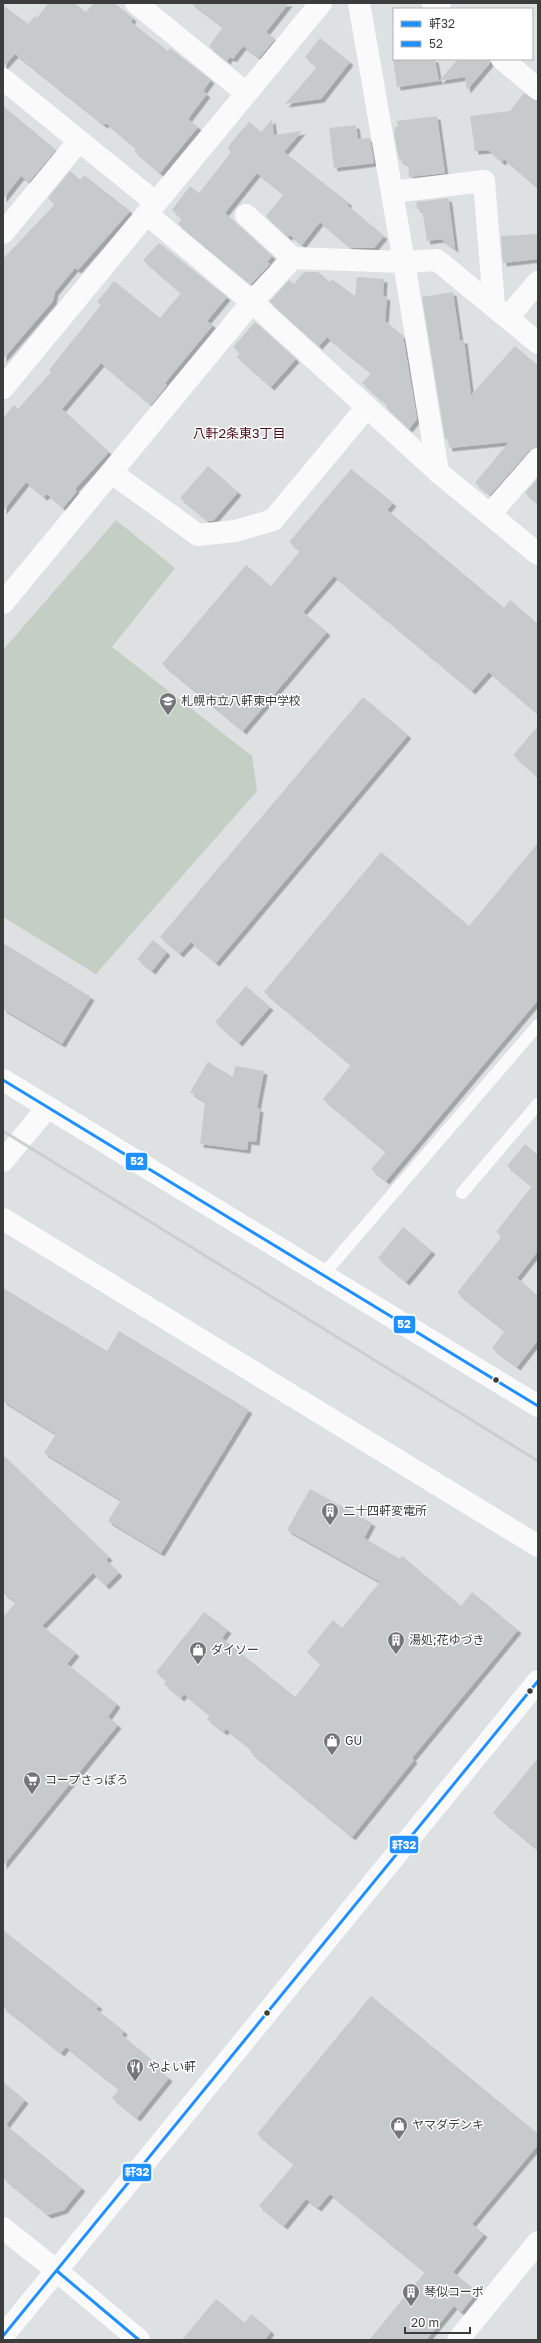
<svg xmlns="http://www.w3.org/2000/svg" width="541" height="2343" viewBox="0 0 541 2343" font-family="'Golos Text','Noto Sans JP',sans-serif">
	<style>
		.green { fill: #c4cec5 }
		.building { fill: #c7cacb; filter: url(#shadow) }
		.lines { fill: none; stroke-linecap: round; stroke-linejoin: round }
		.service { stroke: #fafafb; stroke-width: 12 }
		.minor { stroke: #fafafb; stroke-width: 22 }
		.tertiary { stroke: #fafafb; stroke-width: 22 }
		.primary { stroke: #fafafb; stroke-width: 22 }
		.rail { stroke: #cdcece; stroke-width: 3 }
		.bus-1-casing { stroke: #fff; stroke-width: 6 }
		.bus-2-casing { stroke: #fff; stroke-width: 6 }
		.bus-1 { stroke: #1e90ff; stroke-width: 3 }
		.bus-2 { stroke: #1e90ff; stroke-width: 3 }
		.bus-dot { fill: #3b3d3d; stroke: #fff; stroke-width: 1.5 }
		.labels { text-anchor: middle; stroke-width: 3; stroke-linejoin: round; paint-order: stroke }
		.poi-label { font-size: 12px; fill: #3b3d3d; stroke: #fff; text-anchor: start }
		.neighbourhood-label { font-size: 13px; fill: #510c1a; stroke: #fff }
		.line-badge { stroke: #fff; stroke-width: 1.5 }
		.badge-label { font-size: 11px; text-anchor: middle; font-weight: bold; fill: #fff }
	</style>
	<defs>
		<filter id="shadow"><feDropShadow dx="3.5" dy="3.5" stdDeviation="0" flood-color="#0004"/></filter>
	</defs>
	<rect width="100%" height="100%" fill="#dde1e2"/>
	<path class="green" d="M116,520L175,568L112,647L252,756L257,791L96,974L3,917V650Z"/>
	<g class="building">
		<path d="M48,3H74L86,12L94,3H114L133,18L131,22L168,51L170,48L211,80L203,91L207,94L188,119L198,127L160,173L134,151L136,148L106,123L104,125L15,54L3,67V5L28,24L35,16L37,18Z"/>
		<path d="M191,3H289L266,32L275,39L259,58L243,46L233,59L230,57L227,61L209,46L223,27Z"/>
		<path d="M320,38L350,62L321,99L285,104L317,67L305,57Z"/>
		<path d="M393,59H435L439,81L397,87Z"/>
		<path d="M458,59H490V63L467,90L465,77L439,81Z"/>
		<path d="M524,93L538,101V188L504,159L502,162L488,150L475,151L470,116L510,111Z"/>
		<path d="M3,106L56,150L29,182L21,176L3,199Z"/>
		<path d="M437,116L445,173L409,177L408,165L399,159L394,134L395,127H398L397,121Z"/>
		<path d="M272,119L274,135L302,131L284,152L349,203L347,205L384,236L374,248H351L320,222L302,245L290,235L288,237L266,216L284,194L257,173L225,213L272,256L267,262L270,264L251,284L178,224L182,218L172,210L190,186L199,193L231,152L228,149L230,144L249,122L261,132Z"/>
		<path d="M356,125L358,139L370,138L374,163L334,168L329,128Z"/>
		<path d="M70,171L80,180L84,175L130,211L78,270L75,268L55,292L53,301L3,359V259L55,204L48,198Z"/>
		<path d="M448,198L449,202L455,249L441,239L427,241L423,215L421,209H417L416,202Z"/>
		<path d="M538,234V259L503,263L501,236Z"/>
		<path d="M159,243L227,297L207,321L213,325L165,383L167,385L151,405L101,363L62,409L109,452L75,489L77,491L63,508L47,494L44,497L26,482L3,511V418L14,405L18,409L51,372L49,370L101,305L97,302L114,281L160,318L181,293L143,260Z"/>
		<path d="M304,272H318L330,282L332,279L355,296L357,277L384,279L383,296L387,297L385,321L403,336L417,419L409,429L386,407L387,405L362,383L371,373L327,337L319,346L271,303L270,301L289,280L294,284Z"/>
		<path d="M453,292L460,340H464L471,395L515,346L538,366V447L529,451L490,495L475,483L509,442L449,448L448,439H445L422,297Z"/>
		<path d="M255,322L296,359L271,387L237,357L240,353L233,347Z"/>
		<path d="M208,466L238,492L213,521H208L180,498Z"/>
		<path d="M351,469L393,503L387,510L504,608L510,600L538,624V714L489,672L472,691L334,576L303,612L327,632L243,731L162,664L246,565L271,586L300,551L289,542Z"/>
		<path d="M538,478V504L525,493Z"/>
		<path d="M363,697L408,735L216,963L191,942L180,954L160,937Z"/>
		<path d="M538,726V777L513,755Z"/>
		<path d="M538,843V1000L386,1181L371,1169L386,1152L323,1099L351,1065L264,992L381,852L469,926Z"/>
		<path d="M153,940L167,952L152,971L137,959Z"/>
		<path d="M3,943L91,997L62,1044L3,1009Z"/>
		<path d="M246,986L270,1007L239,1043L215,1022Z"/>
		<path d="M208,1062L233,1077L235,1066L264,1071L257,1108L260,1109L256,1142L248,1141L247,1150L200,1144L205,1102L190,1092Z"/>
		<path d="M525,1144L538,1155V1251L517,1278L538,1296V1340L517,1367L492,1348L505,1331L457,1293L502,1236L496,1232L532,1186L507,1166Z"/>
		<path d="M403,1227L432,1251L406,1282L378,1258Z"/>
		<path d="M3,1288L107,1351L119,1331L249,1410L161,1553L108,1521L121,1500L44,1453L56,1434L3,1401Z"/>
		<path d="M3,1455L109,1557L106,1560L119,1573L106,1586L93,1573L42,1626L76,1653L67,1664L117,1704L108,1717L118,1725L3,1866V1617L16,1602L3,1593Z"/>
		<path d="M310,1489L372,1523L364,1538L400,1559L402,1556L461,1606L472,1592L518,1630L412,1758L414,1760L352,1837L250,1752L252,1750L226,1729L224,1732L207,1719L210,1715L184,1694L181,1698L164,1684L167,1681L156,1672L204,1612L228,1630L222,1638L295,1697L321,1664L307,1652L333,1620L342,1628L380,1582L287,1530Z"/>
		<path d="M538,1758V1850L493,1813Z"/>
		<path d="M3,1930L99,2006L96,2009L124,2031L122,2035L158,2065L156,2067L169,2078L137,2118L112,2098L119,2089L66,2047L61,2053L3,2007Z"/>
		<path d="M371,1996L538,2134V2145L472,2224L484,2234L453,2272L477,2292L461,2312L454,2306L426,2340H369L425,2272L330,2194L318,2208L306,2199L284,2226L259,2206L294,2164L257,2134Z"/>
		<path d="M3,2082L25,2100L6,2125L82,2188L64,2210L48,2215L3,2178Z"/>
		<path d="M216,2299L245,2323L251,2314L271,2331L265,2340H182Z"/>
	</g>
	<g class="lines">
		<g class="service">
			<path d="M462,1193L538,1104"/>
			<path d="M323,1275L538,1025"/>
		</g>
		<g class="minor">
			<path d="M136,3L246,93"/>
			<path d="M359,3L404,262L438,472"/>
			<path d="M433,3L440,9"/>
			<path d="M502,59L538,89"/>
			<path d="M3,79L156,203"/>
			<path d="M392,192L484,181L494,306"/>
			<path d="M147,214L252,302L438,472L538,554"/>
			<path d="M246,215L293,258"/>
			<path d="M3,233L79,141"/>
			<path d="M508,317L538,282"/>
			<path d="M3,388L321,3"/>
			<path d="M112,473L198,535L235,531L273,520L367,407"/>
			<path d="M490,514L538,459"/>
			<path d="M3,603L252,302L293,258L404,262L437,260L538,343"/>
			<path d="M3,1161L48,1107"/>
			<path d="M3,1219L538,1546"/>
			<path d="M458,2340L538,2242"/>
		</g>
		<g class="tertiary">
			<path d="M3,1080L538,1406"/>
			<path d="M3,2228L57,2271L139,2340"/>
		</g>
		<path class="primary" d="M3,2336L538,1681"/>
		<path class="rail" d="M3,1131L538,1461"/>
		<g class="bus-1-casing">
			<g id="bus-1">
				<path d="M57,2271L139,2340"/>
				<path d="M3,2336L538,1681"/>
			</g>
		</g>
		<g class="bus-2-casing">
			<path id="bus-2" d="M3,1080L538,1406"/>
		</g>
		<use href="#bus-1" class="bus-1"/>
		<use href="#bus-2" class="bus-2"/>
	</g>
	<defs>
		<g id="school-pin" transform="scale(0.9)"><path d="M0 17L-7.5 6A9.5 9.5 0 1 1 7.5 6Z" fill="#747677" stroke="#fff"/><path d="M0-5L7-2L0 1L-7-2ZM-4 1L0 2.5L4 1V4Q0 6-4 4Z" fill="#fff"/></g>
		<g id="building-pin" transform="scale(0.9)"><path d="M0 17L-7.5 6A9.5 9.5 0 1 1 7.5 6Z" fill="#747677" stroke="#fff"/><path d="M-4-6H4V6H1V3H-1V6H-4ZM-2.5-4.3h1.7v1.8h-1.7ZM.8-4.3h1.7v1.8H.8ZM-2.5-1h1.7V.8h-1.7ZM.8-1h1.7V.8H.8Z" fill="#fff"/></g>
		<g id="shop-pin" transform="scale(0.9)"><path d="M0 17L-7.5 6A9.5 9.5 0 1 1 7.5 6Z" fill="#747677" stroke="#fff"/><path d="M-5-2.5h2.3a2.7 3.5 0 0 1 5.4 0H5L5.5 6h-11ZM-1.5-2.5h3a1.5 2.3 0 0 0-3 0Z" fill="#fff"/></g>
		<g id="supermarket-pin" transform="scale(0.9)"><path d="M0 17L-7.5 6A9.5 9.5 0 1 1 7.5 6Z" fill="#747677" stroke="#fff"/><path d="M-6-5.5h2.5l.6 2H6L4.5 2H-2.5L-4.4-4H-6ZM-1.5 3.2a1.3 1.3 0 1 0 .1 0ZM3 3.2a1.3 1.3 0 1 0 .1 0Z" fill="#fff"/></g>
		<g id="restaurant-pin" transform="scale(0.9)"><path d="M0 17L-7.5 6A9.5 9.5 0 1 1 7.5 6Z" fill="#747677" stroke="#fff"/><path d="M-5-6h1v4h1v-4h1v4h1v-4h1v5L-1.5 .5V6h-2V.5L-5-1ZM5-6V6H3V1.5H1.5Q1.5-4 5-6Z" fill="#fff"/></g>
	</defs>
	<g fill-rule="evenodd">
		<use href="#school-pin" x="168" y="701"/>
		<use href="#building-pin" x="330" y="1511"/>
		<use href="#building-pin" x="396" y="1640"/>
		<use href="#shop-pin" x="198" y="1650"/>
		<use href="#shop-pin" x="332" y="1741"/>
		<use href="#supermarket-pin" x="32" y="1780"/>
		<use href="#restaurant-pin" x="135" y="2067"/>
		<use href="#shop-pin" x="399" y="2125"/>
		<use href="#building-pin" x="411" y="2292"/>
	</g>
	<g class="bus-dot">
		<circle cx="496" cy="1380" r="3.5"/>
		<circle cx="530" cy="1691" r="3.5"/>
		<circle cx="267" cy="2013" r="3.5"/>
	</g>
	<g class="labels">
		<g class="poi-label">
			<text x="181" y="705">札幌市立八軒東中学校</text>
			<text x="343" y="1515">二十四軒変電所</text>
			<text x="409" y="1644">湯処;花ゆづき</text>
			<text x="211" y="1654">ダイソー</text>
			<text x="345" y="1745">GU</text>
			<text x="45" y="1784">コープさっぽろ</text>
			<text x="148" y="2071">やよい軒</text>
			<text x="412" y="2129">ヤマダデンキ</text>
			<text x="424" y="2296">琴似コーポ</text>
		</g>
		<g class="neighbourhood-label">
			<text x="239" y="438">八軒2条東3丁目</text>
		</g>
	</g>
	<g class="line-badge">
		<rect x="125" y="1152" width="23" height="19" rx="4" fill="#1e90ff"/>
		<rect x="393" y="1315" width="23" height="19" rx="4" fill="#1e90ff"/>
		<rect x="389" y="1835" width="30" height="19" rx="4" fill="#1e90ff"/>
		<rect x="122" y="2163" width="30" height="19" rx="4" fill="#1e90ff"/>
	</g>
	<g class="badge-label">
		<text x="137" y="1165">52</text>
		<text x="404" y="1328">52</text>
		<text x="404" y="1849">軒32</text>
		<text x="137" y="2176">軒32</text>
	</g>
	<rect width="541" height="2343" fill="none" stroke="#3b3d3d" stroke-width="8"/>
	<rect x="393" y="8" width="140" height="52" fill="#ffffff" stroke="#b1b1b1"/>
	<rect x="401" y="21" width="20" height="6" fill="#1e90ff" stroke="#b1b1b1"/>
	<text x="429" y="28" font-size="12" fill="#3b3d3d">軒32</text>
	<rect x="401" y="41" width="20" height="6" fill="#1e90ff" stroke="#b1b1b1"/>
	<text x="429" y="48" font-size="12" fill="#3b3d3d">52</text>
	<path d="M405 2327v6h65v-6" fill="none" stroke="#3b3d3d" stroke-width="2"/>
	<text x="411" y="2327" font-size="12" fill="#3b3d3d" stroke="#ffffff" stroke-width="3" paint-order="stroke">20 m</text>
</svg>
